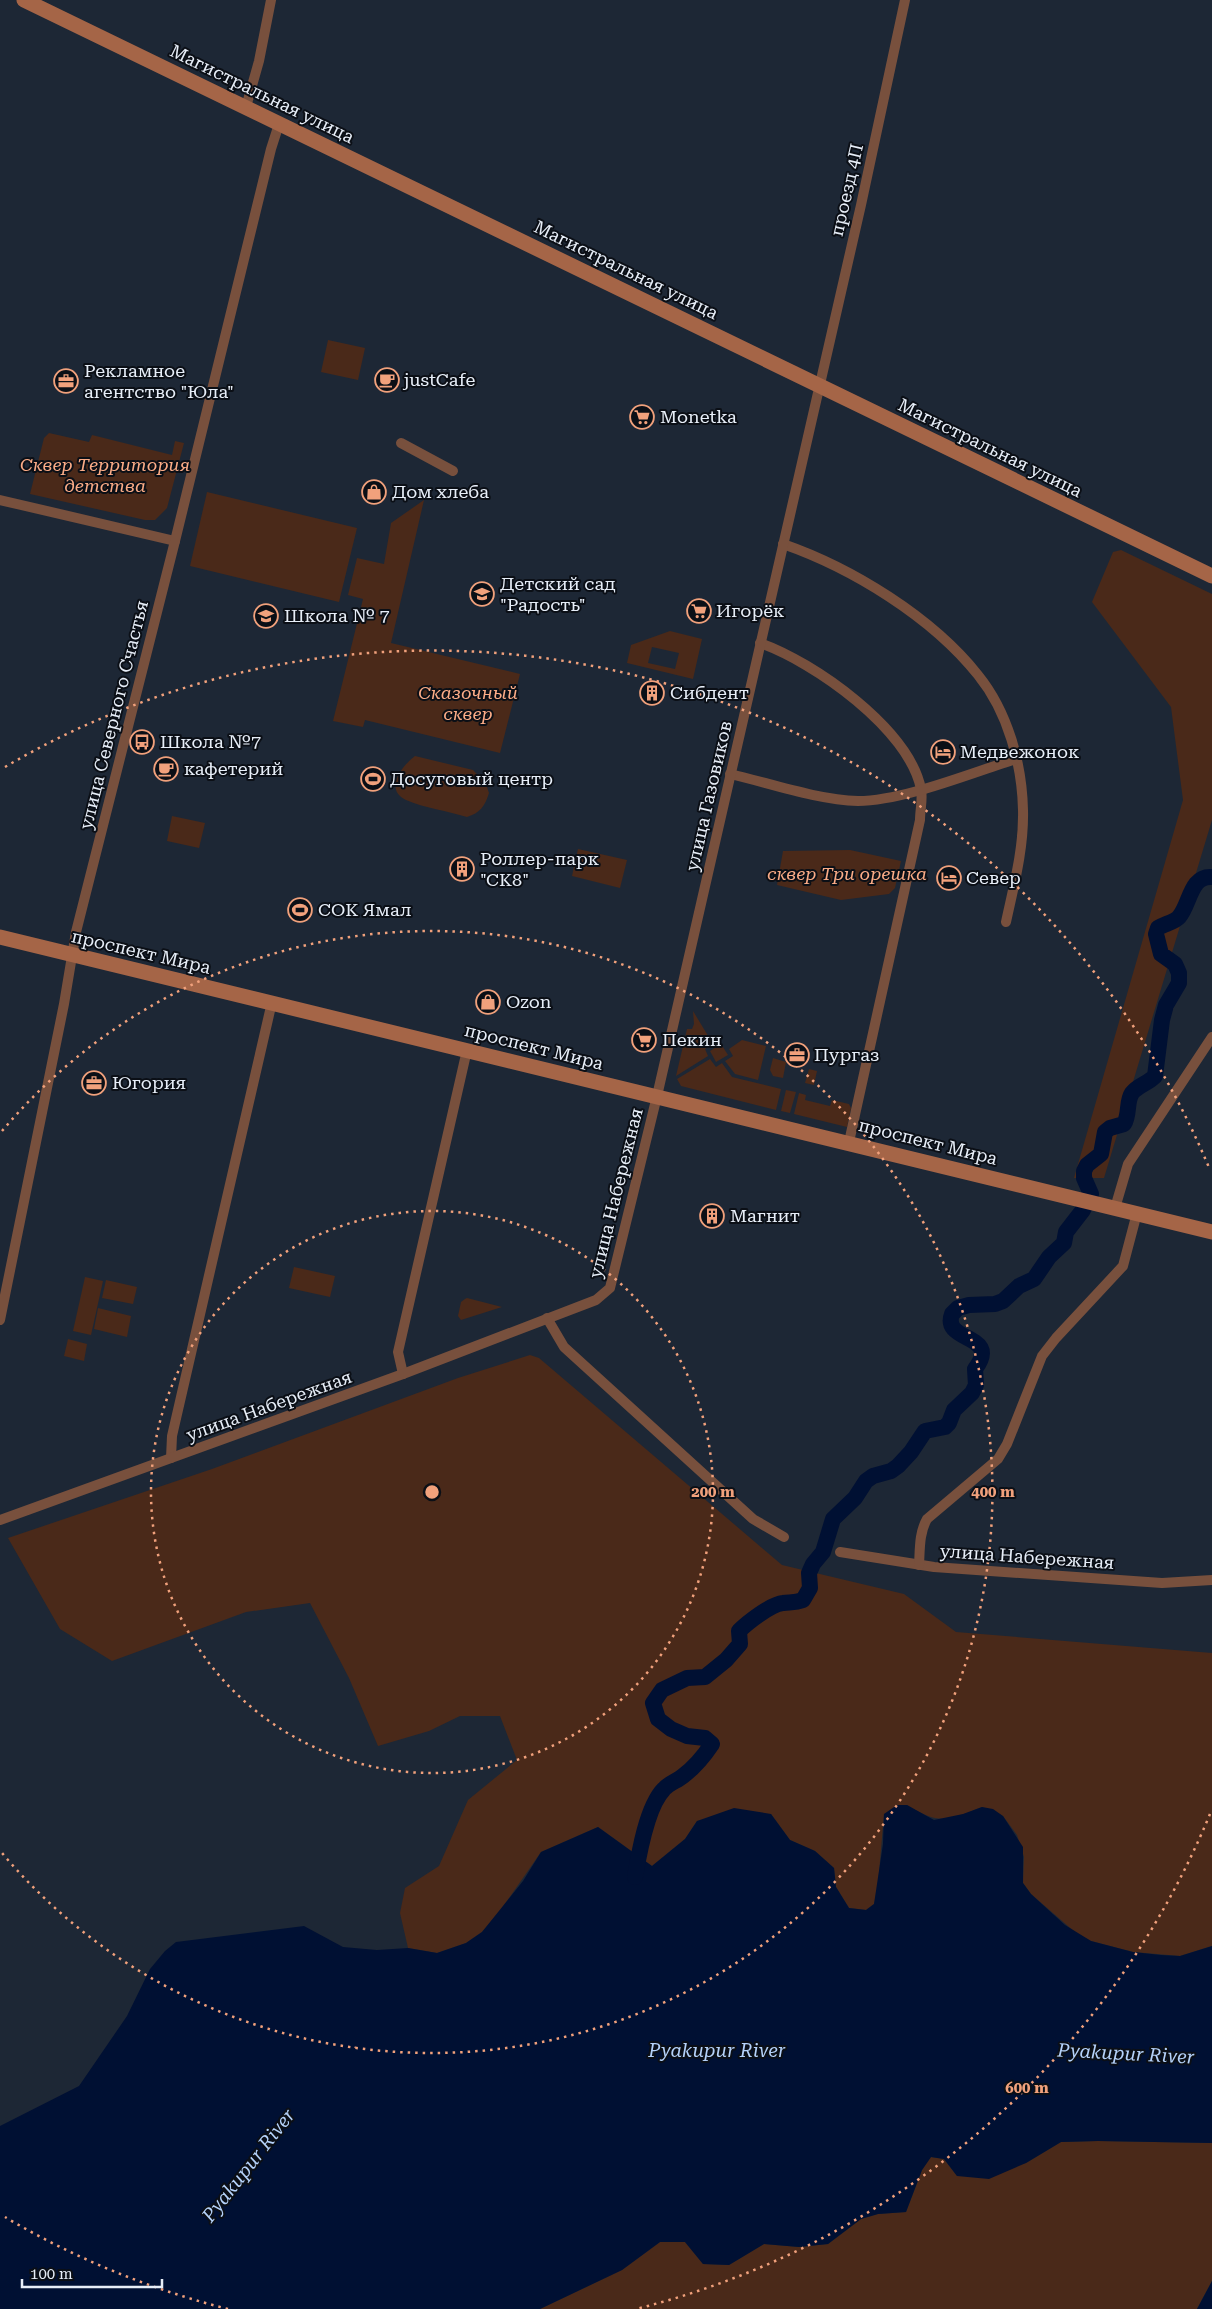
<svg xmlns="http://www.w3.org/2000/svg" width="1212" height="2309" viewBox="0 0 1212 2309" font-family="'Roboto Serif',serif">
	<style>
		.green { fill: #4a2919; fill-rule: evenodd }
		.water { fill: #001033 }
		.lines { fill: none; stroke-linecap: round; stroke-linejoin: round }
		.river { stroke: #001033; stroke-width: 16 }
		.street { stroke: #78503d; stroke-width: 10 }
		.secondary { stroke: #a56547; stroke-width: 15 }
		.ring { fill: none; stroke: #f1a17c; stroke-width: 2.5; stroke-dasharray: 2.5 5 }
		.labels { text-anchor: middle; stroke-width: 4; stroke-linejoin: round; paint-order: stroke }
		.street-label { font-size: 18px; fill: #e7eef8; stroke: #0b0f16 }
		.poi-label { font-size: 18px; fill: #e7eef8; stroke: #0b0f16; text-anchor: start }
		.park-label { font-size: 18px; font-style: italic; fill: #fbac87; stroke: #0b0f16 }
		.water-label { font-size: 19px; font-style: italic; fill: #b5d2fa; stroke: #0b0f16 }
		.centre { fill: #f1a17c; stroke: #0b0f16; stroke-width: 2.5 }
		.ring-label { font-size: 15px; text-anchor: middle; font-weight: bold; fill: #f1a17c; stroke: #0b0f16; stroke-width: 4; stroke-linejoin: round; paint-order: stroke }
	</style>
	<rect width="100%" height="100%" fill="#1d2735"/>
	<g class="green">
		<path d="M328,340L365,348L358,380L321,372Z"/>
		<path d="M49,433L89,442L92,435L172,455L175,441L184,443L167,508L155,520H145L30,494L44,438Z"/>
		<path d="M207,492L357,528L339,602L190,566Z"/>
		<path d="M424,500L391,643L520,674L500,753L365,720L363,727L333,721L363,599L348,595L357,558L384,564L391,523Z"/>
		<path d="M1121,550L1212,594V820L1104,1178H1074L1183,800L1171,707L1092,602L1113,552Z"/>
		<path d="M670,631L702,639L693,679L627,663L631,645ZM652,647L679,653L675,669L648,663Z"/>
		<path d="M415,756L473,770L486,784L489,793C485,806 480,813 467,817C448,811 424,808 406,800C383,789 403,765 415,756Z"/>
		<path d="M172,816L205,823L199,848L167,841Z"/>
		<path d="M578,849L627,860L620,888L572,876Z"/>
		<path d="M850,850L901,861L895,888L889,894L841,900L777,885L783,851Z"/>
		<path d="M693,1011L713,1044L705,1049L708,1056L676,1076L687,1029H692L694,1024Z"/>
		<path d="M742,1040L766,1046L758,1080L735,1074L725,1061L733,1056L729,1049Z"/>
		<path d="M721,1044L728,1055L716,1062L710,1051Z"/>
		<path d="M773,1058L786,1062L783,1078L773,1076L770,1070Z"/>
		<path d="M710,1059L716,1067L722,1063L732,1077L781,1089L776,1110L681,1086L677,1079Z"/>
		<path d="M809,1069L817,1071L814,1085L805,1083Z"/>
		<path d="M786,1090L796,1092L790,1113L781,1111Z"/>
		<path d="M799,1093L806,1095L805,1100L830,1106L832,1100L849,1104L851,1108L847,1127L794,1114Z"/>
		<path d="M294,1267L335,1276L330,1297L289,1288Z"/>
		<path d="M85,1277L103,1281L91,1335L73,1331Z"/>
		<path d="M106,1280L137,1287L133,1304L102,1298Z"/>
		<path d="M465,1299L467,1298L502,1307L461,1320L458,1316L461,1302Z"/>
		<path d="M98,1308L131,1316L127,1337L94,1329Z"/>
		<path d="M68,1339L87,1344L84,1361L64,1356Z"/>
		<path d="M530,1355L539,1358L782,1565L904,1594L956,1632L1212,1653V1946L1180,1956L1133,1952L1091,1941L1076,1933L1031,1894L1023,1883L1024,1857L1017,1835L1003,1816L982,1807C947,1821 939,1825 907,1805L884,1814L878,1885L874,1904L866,1910L849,1908L836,1887L834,1868L815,1851L790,1840L771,1814L697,1821L685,1839L652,1866L598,1827L541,1852L500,1911L482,1932L466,1943L437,1953L408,1948L400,1913L405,1888L439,1866L468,1800L517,1760L500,1716H460L429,1731L378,1746L349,1678L310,1603L246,1612L112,1661L60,1629L8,1538L212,1469L458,1378Z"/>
		<path d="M1098,2141L1212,2143V2281L1197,2309H540L622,2270L660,2242H685L703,2264L729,2265L764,2244L799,2247L828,2244L861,2219L878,2214L906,2212L922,2170L931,2157L944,2159L957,2176L1026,2163L1061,2142Z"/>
	</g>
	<g class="water">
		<path d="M897,1805H907L934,1820L963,1814L982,1807L993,1809L1003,1816L1023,1847V1883L1031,1894L1065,1925L1091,1941L1133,1952L1161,1955L1180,1956L1212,1946V2143L1098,2141L1061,2142L1026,2163L989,2179L957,2176L944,2159L931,2157L922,2170L906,2212L878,2214L861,2219L828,2244L799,2247L764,2244L729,2265L703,2264L685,2242H660L622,2270L540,2309H0V2126L79,2086L127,2016L150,1969L165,1951L176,1942L304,1926L343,1947L377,1950L408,1948L437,1953L466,1943L482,1932L523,1881L541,1852L598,1827L652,1866L685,1839L697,1821L734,1808L771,1814L790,1840L815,1851L834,1868L836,1887L849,1908L866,1910L874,1904L883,1844L884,1814Z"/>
		<path d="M1212,2281V2309H1197Z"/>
	</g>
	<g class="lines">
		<path class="river" d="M635,1877C639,1853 647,1806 664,1789C669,1783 677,1781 683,1776C695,1767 704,1756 712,1744L705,1738L687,1736L671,1729L658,1719L653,1703L662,1690L687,1678L705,1677L726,1660L740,1644L739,1631C747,1623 771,1604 783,1603C790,1602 795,1603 803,1600L810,1588L809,1573L813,1564L823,1552L833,1519L855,1498L866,1481L873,1476L891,1471L898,1466L911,1452L925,1431L945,1427L949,1423L954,1410L972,1393L976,1385L975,1369C1002,1333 941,1343 952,1314L958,1308L969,1305L995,1304L1003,1301L1019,1286L1034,1279L1049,1257L1064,1243L1066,1232L1083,1210L1091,1194L1084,1178V1171L1087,1165L1101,1154L1105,1132L1110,1128L1124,1124C1130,1114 1126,1102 1132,1093C1138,1085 1149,1083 1155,1076L1162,1020L1166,1005L1179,983V973L1175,964L1161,954L1156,934L1158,928C1164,924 1175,922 1179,917C1190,905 1190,875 1212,877"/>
		<g class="street">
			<path d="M246,107L259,61L271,0"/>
			<path d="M401,443L453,471"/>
			<path d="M0,500L175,541"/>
			<path d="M783,544C852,568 932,617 978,675C1008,712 1022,764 1023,810C1024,848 1014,885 1006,922"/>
			<path d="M760,643C814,662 909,729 921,789C923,799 920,810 920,820L849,1142"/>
			<path d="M730,774C769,783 818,800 858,801C903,801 971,773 1016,759"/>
			<path d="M1115,1208L1128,1164L1212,1037"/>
			<path d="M547,1318L564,1347L753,1519L784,1537"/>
			<path d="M0,1320L64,1004L76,932L175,541L271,149L279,124"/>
			<path d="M403,1374L398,1352L467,1050"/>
			<path d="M171,1458L172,1436L272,1002"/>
			<path d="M0,1520L403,1374L596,1300L610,1288L657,1096L861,205L905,0"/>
			<path d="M840,1552L934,1567L1162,1583L1212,1580"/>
			<path d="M919,1565C920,1549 919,1533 927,1519L998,1459L1007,1444L1042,1356L1056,1338L1123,1266L1137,1213"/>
		</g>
		<g class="secondary">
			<path d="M24,0L1212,576"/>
			<path d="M0,937L1212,1232"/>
		</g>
	</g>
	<g class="ring">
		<circle cx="432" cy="1492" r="281"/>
		<path d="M2 1131A561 561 0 1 1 2 1853"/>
		<path d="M1210 1814A842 842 0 0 1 636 2309M228 2309A842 842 0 0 1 5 2217M5 767A842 842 0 0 1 1210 1170"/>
	</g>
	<defs>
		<g id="cafe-ring" transform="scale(1.25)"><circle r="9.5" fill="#0b0f16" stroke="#f1a17c" stroke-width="1.5"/><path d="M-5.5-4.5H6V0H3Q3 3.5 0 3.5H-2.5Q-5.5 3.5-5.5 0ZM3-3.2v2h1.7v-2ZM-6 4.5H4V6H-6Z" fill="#f1a17c"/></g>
		<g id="office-ring" transform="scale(1.25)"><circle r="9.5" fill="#0b0f16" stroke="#f1a17c" stroke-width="1.5"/><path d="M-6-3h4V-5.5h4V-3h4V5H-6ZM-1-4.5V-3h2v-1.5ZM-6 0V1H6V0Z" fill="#f1a17c"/></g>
		<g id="supermarket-ring" transform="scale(1.25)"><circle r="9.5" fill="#0b0f16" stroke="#f1a17c" stroke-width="1.5"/><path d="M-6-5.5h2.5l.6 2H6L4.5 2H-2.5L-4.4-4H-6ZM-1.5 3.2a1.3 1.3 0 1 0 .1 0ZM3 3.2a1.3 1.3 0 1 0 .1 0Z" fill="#f1a17c"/></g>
		<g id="shop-ring" transform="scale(1.25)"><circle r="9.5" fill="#0b0f16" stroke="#f1a17c" stroke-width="1.5"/><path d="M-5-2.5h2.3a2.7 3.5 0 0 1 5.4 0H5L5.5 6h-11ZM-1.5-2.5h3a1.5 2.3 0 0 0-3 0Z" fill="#f1a17c"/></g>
		<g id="school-ring" transform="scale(1.25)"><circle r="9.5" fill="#0b0f16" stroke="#f1a17c" stroke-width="1.5"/><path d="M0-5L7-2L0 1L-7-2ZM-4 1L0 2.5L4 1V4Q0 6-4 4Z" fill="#f1a17c"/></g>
		<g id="building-ring" transform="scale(1.25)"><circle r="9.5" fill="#0b0f16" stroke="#f1a17c" stroke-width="1.5"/><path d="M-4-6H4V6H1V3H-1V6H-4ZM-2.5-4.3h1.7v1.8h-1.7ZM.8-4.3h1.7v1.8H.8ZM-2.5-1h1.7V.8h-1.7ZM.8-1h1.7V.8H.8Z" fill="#f1a17c"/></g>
		<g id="bus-ring" transform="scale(1.25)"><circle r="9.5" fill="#0b0f16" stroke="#f1a17c" stroke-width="1.5"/><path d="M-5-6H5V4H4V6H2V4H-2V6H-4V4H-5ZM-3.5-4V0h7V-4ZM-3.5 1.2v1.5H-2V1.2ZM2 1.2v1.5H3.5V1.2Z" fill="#f1a17c"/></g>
		<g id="hotel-ring" transform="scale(1.25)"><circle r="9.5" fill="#0b0f16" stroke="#f1a17c" stroke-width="1.5"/><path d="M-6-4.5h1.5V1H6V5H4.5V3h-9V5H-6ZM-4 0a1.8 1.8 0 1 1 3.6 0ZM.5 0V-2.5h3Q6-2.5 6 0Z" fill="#f1a17c"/></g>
		<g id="stadium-ring" transform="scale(1.25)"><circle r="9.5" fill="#0b0f16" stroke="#f1a17c" stroke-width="1.5"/><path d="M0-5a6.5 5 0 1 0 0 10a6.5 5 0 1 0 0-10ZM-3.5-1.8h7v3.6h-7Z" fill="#f1a17c"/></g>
	</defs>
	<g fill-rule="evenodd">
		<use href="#cafe-ring" x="387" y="380"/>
		<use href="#office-ring" x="66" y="381"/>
		<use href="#supermarket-ring" x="642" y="417"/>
		<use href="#shop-ring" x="374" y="492"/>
		<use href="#school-ring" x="482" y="594"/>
		<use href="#supermarket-ring" x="699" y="611"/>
		<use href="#school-ring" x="266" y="616"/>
		<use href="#building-ring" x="652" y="693"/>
		<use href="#bus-ring" x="142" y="742"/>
		<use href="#hotel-ring" x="943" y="752"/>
		<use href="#cafe-ring" x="166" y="769"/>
		<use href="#stadium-ring" x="373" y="779"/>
		<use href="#building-ring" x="462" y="869"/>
		<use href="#hotel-ring" x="949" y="878"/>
		<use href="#stadium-ring" x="300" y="910"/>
		<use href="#shop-ring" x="488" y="1002"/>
		<use href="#supermarket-ring" x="644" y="1040"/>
		<use href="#office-ring" x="797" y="1055"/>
		<use href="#office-ring" x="94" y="1083"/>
		<use href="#building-ring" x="712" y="1216"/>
	</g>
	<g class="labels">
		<g class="street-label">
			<text transform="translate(262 94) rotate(26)" y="6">Магистральная улица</text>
			<text transform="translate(847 190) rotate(-77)" y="6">проезд 4П</text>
			<text transform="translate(626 270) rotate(26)" y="6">Магистральная улица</text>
			<text transform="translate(990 448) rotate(26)" y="6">Магистральная улица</text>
			<text transform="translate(114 715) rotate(-76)" y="6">улица Северного Счастья</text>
			<text transform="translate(709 796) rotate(-77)" y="6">улица Газовиков</text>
			<text transform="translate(141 952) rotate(13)" y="6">проспект Мира</text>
			<text transform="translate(534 1047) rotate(14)" y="6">проспект Мира</text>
			<text transform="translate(928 1142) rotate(14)" y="6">проспект Мира</text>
			<text transform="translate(616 1193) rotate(-76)" y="6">улица Набережная</text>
			<text transform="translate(269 1406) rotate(-20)" y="6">улица Набережная</text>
			<text transform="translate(1027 1557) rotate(4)" y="6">улица Набережная</text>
		</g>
		<g class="poi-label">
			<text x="84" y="377">Рекламное<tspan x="84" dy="21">агентство "Юла"</tspan></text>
			<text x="404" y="386">justCafe</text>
			<text x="660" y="423">Monetka</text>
			<text x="392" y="498">Дом хлеба</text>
			<text x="500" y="590">Детский сад<tspan x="500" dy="21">"Радость"</tspan></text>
			<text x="716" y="617">Игорёк</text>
			<text x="284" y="622">Школа № 7</text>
			<text x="670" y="699">Сибдент</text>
			<text x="160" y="748">Школа №7</text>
			<text x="960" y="758">Медвежонок</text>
			<text x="184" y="775">кафетерий</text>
			<text x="390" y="785">Досуговый центр</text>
			<text x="480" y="865">Роллер-парк<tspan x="480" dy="21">"СК8"</tspan></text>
			<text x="966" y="884">Север</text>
			<text x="318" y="916">СОК Ямал</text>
			<text x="506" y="1008">Ozon</text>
			<text x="662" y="1046">Пекин</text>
			<text x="814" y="1061">Пургаз</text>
			<text x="112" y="1089">Югория</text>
			<text x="730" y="1222">Магнит</text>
		</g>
		<g class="park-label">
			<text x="105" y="471">Сквер Территория<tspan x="105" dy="21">детства</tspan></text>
			<text x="468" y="699">Сказочный<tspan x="468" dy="21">сквер</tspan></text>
			<text x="847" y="880">сквер Три орешка</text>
		</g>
		<g class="water-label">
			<text x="717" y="2057">Pyakupur River</text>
			<text transform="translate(1126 2053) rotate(3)" y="7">Pyakupur River</text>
			<text transform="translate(248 2165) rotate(-52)" y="7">Pyakupur River</text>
		</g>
	</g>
	<circle cx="432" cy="1492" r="8" class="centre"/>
	<g class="ring-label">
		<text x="713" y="1497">200 m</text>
		<text x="993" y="1497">400 m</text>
		<text x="1027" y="2093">600 m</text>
	</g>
	<path d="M22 2279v8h140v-8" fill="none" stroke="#e7eef8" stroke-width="2.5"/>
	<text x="30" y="2279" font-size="15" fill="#e7eef8" stroke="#0b0f16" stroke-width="4" paint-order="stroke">100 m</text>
</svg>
